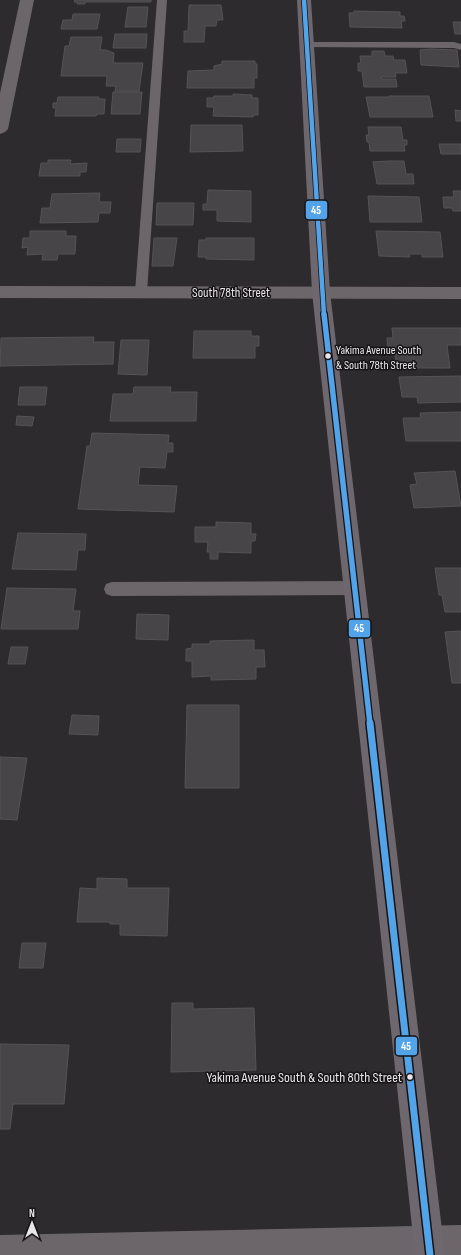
<svg xmlns="http://www.w3.org/2000/svg" width="461" height="1255" viewBox="0 0 461 1255" font-family="'Sofia Sans Condensed',sans-serif">
	<style>
		.building { fill: #474547; stroke: #555355 }
		.lines { fill: none; stroke-linecap: round; stroke-linejoin: round }
		.service { fill: #6c666b; fill-rule: evenodd }
		.minor { fill: #6c666b; fill-rule: evenodd }
		.secondary { fill: #6e676e; fill-rule: evenodd }
		.bus-1-far2-casing { stroke: #151315; stroke-width: 6 }
		.bus-1-far1-casing { stroke: #151315; stroke-width: 8 }
		.bus-1-casing { stroke: #151315; stroke-width: 10 }
		.bus-1-far2 { stroke: #53a3e8; stroke-width: 4.5 }
		.bus-1-far1 { stroke: #53a3e8; stroke-width: 5.5 }
		.bus-1 { stroke: #53a3e8; stroke-width: 7 }
		.bus-dot { fill: #e9e6e9; stroke: #151315; stroke-width: 1.5 }
		.labels { text-anchor: middle; stroke-width: 3; stroke-linejoin: round; paint-order: stroke }
		.bus-label { font-size: 12px; fill: #e9e6e9; stroke: #151315; text-anchor: start }
		.street-label { font-size: 13px; fill: #e9e6e9; stroke: #151315 }
		.near-bus-label { font-size: 14px; fill: #e9e6e9; stroke: #151315; text-anchor: end }
		.line-badge { stroke: #151315; stroke-width: 1.5 }
		.badge-label { font-size: 11px; text-anchor: middle; font-weight: bold; fill: #fff }
	</style>
	<rect width="100%" height="100%" fill="#2d2b2d"/>
	<g class="building">
		<path d="M75,0H151V2H85V4H77V2H74Z"/>
		<path d="M189,5H221L223,20H217L216,26H205L204,42H184V31H188Z"/>
		<path d="M128,7H148L146,27H125Z"/>
		<path d="M354,11L400,12V16H404L405,21H401L402,28L350,27L349,13H354Z"/>
		<path d="M73,14H100L97,29H61L63,20H72Z"/>
		<path d="M453,22H461V34H455Z"/>
		<path d="M115,34H147L146,48H113Z"/>
		<path d="M71,37H102L100,50H106L114,53L113,63H143L139,91H115L116,86H106L107,76H61L65,46H69Z"/>
		<path d="M430,49L457,50L459,67L421,65L420,50Z"/>
		<path d="M372,51H384L385,56H393L394,60H405L407,73H395L396,77H381L382,79H396L397,87H364L362,71H358V63H361L360,56H372Z"/>
		<path d="M222,61H255V64H257V78H254V88H187L188,71L214,70V66L222,64Z"/>
		<path d="M113,92H142L140,114H111Z"/>
		<path d="M233,94L252,95V98H258V115H253V117L213,116L214,107H207V98H213L214,96H233Z"/>
		<path d="M389,96H429L433,117H370L366,97H389Z"/>
		<path d="M58,97H99V99H105L104,114H97L96,116H55L56,108H53V103H57Z"/>
		<path d="M455,110L461,111V121H456Z"/>
		<path d="M191,125H242L243,151L190,152Z"/>
		<path d="M368,127H401L403,140H407V145H404L405,151H370L369,142H367L366,135H369Z"/>
		<path d="M117,139H141L140,152H116Z"/>
		<path d="M439,144H461V154H441Z"/>
		<path d="M48,160H71L70,164L87,163L86,172H80V176H39L41,163H48Z"/>
		<path d="M388,161H404L406,174H413L414,184H377L373,162Z"/>
		<path d="M208,190L251,191V222L217,221V210H203V204H207Z"/>
		<path d="M453,191H461V211H453L452,208H444L443,197H454Z"/>
		<path d="M100,193L99,202H111L110,213H99L98,222L40,223L42,208H50L52,194Z"/>
		<path d="M368,196L419,197L422,222H370Z"/>
		<path d="M157,203H194L193,225H156Z"/>
		<path d="M30,231H66V236H76L75,254H58L57,260H42L43,254L27,255L28,247L22,248L23,238H30Z"/>
		<path d="M376,231L440,232L443,257H422V254H409L410,257L379,256Z"/>
		<path d="M154,238H177L173,266H152Z"/>
		<path d="M206,238H254V260L206,259V257H198L199,240H206Z"/>
		<path d="M392,328H461V345H447L450,368H397L394,349H388L387,338H393Z"/>
		<path d="M194,331H251V336H259V346H255V358H193Z"/>
		<path d="M94,337L93,342H114L113,364L0,366L1,338Z"/>
		<path d="M121,340H149L147,375L118,374Z"/>
		<path d="M461,376V402L418,403L417,397H402L399,377Z"/>
		<path d="M20,387H47L45,405H18Z"/>
		<path d="M134,387H171L170,392H197L196,421H110L113,394H133Z"/>
		<path d="M461,412V441H406L403,418H421L420,413Z"/>
		<path d="M17,416L34,417L32,426L16,425Z"/>
		<path d="M92,433L169,435L168,443H173V452H167L165,468L140,467L138,485L177,486L174,512L78,509L87,446H90Z"/>
		<path d="M455,471L461,506L414,508L410,485L417,484L414,473Z"/>
		<path d="M216,522L251,523V534H256L255,541H251V553L218,552V559H210V552H207L208,542H195V527H216Z"/>
		<path d="M18,533L86,534L85,550H78L76,570L12,569Z"/>
		<path d="M435,568H461V612H445L442,595H439Z"/>
		<path d="M7,588L76,589L73,611H80L78,629H1Z"/>
		<path d="M137,614L169,615L168,640L136,639Z"/>
		<path d="M461,631V683H452L445,632Z"/>
		<path d="M254,640V650H264L265,667H256V679L211,680V676L192,677V661H186V649L192,648V644H210V641Z"/>
		<path d="M11,647H28L25,664H8Z"/>
		<path d="M187,705H239V788H185Z"/>
		<path d="M72,715L99,716L98,735L69,734Z"/>
		<path d="M0,757L27,758L17,820L0,819Z"/>
		<path d="M97,878L127,879V888H169L167,936L120,935V924H110V922H77L80,888L97,889Z"/>
		<path d="M22,943H46L43,968H19Z"/>
		<path d="M172,1003H193V1009L254,1008L256,1070L171,1072Z"/>
		<path d="M0,1044L69,1045L64,1104H13L10,1129H0Z"/>
	</g>
	<g class="lines">
		<g class="service">
			<path d="M157,0H167L147,292L146,295L141,296L136,295L135,292Z"/>
			<path d="M307,42H454L461,44V50L454,48L303,47L302,45L303,43Z"/>
			<path d="M355,581L361,583L363,588L361,593L355,595L112,596L106,594L104,589L106,584L112,582Z"/>
		</g>
		<g class="minor">
			<path d="M20,0H34L8,129L5,132L0,134V93Z"/>
			<path d="M0,286L461,287V299L0,298Z"/>
			<path d="M461,1225V1255H0V1235Z"/>
		</g>
		<path class="secondary" d="M297,0H311L330,292L445,1255H415L312,292Z"/>
		<g class="bus-1-far2-casing">
			<path id="bus-1-far2" d="M304,0L324,315"/>
		</g>
		<g class="bus-1-far1-casing">
			<path id="bus-1-far1" d="M324,314L370,724"/>
		</g>
		<g class="bus-1-casing">
			<path id="bus-1" d="M370,723L430,1255"/>
		</g>
		<use href="#bus-1-far2" class="bus-1-far2"/>
		<use href="#bus-1-far1" class="bus-1-far1"/>
		<use href="#bus-1" class="bus-1"/>
	</g>
	<g class="bus-dot">
		<circle cx="328" cy="356" r="3.5"/>
		<circle cx="410" cy="1077" r="3.5"/>
	</g>
	<g class="labels">
		<g class="bus-label">
			<text x="336" y="354">Yakima Avenue South<tspan x="336" dy="15">&amp; South 78th Street</tspan></text>
		</g>
		<g class="street-label">
			<text x="231" y="297">South 78th Street</text>
		</g>
		<g class="near-bus-label">
			<text x="402" y="1082">Yakima Avenue South &amp; South 80th Street</text>
		</g>
	</g>
	<g class="line-badge">
		<rect x="305" y="200" width="23" height="20" rx="4" fill="#53a3e8"/>
		<rect x="348" y="619" width="23" height="19" rx="4" fill="#53a3e8"/>
		<rect x="395" y="1036" width="23" height="20" rx="4" fill="#53a3e8"/>
	</g>
	<g class="badge-label">
		<text x="316" y="214">45</text>
		<text x="359" y="632">45</text>
		<text x="406" y="1050">45</text>
	</g>
	<g transform="translate(32 1223)" stroke="#151315" stroke-width="3" paint-order="stroke">
	<path d="M0-3L7 15L0 10L-7 15Z" fill="#e9e6e9"/>
	<text y="-6" font-size="11" font-weight="bold" text-anchor="middle" fill="#e9e6e9">N</text>
	</g>
</svg>
